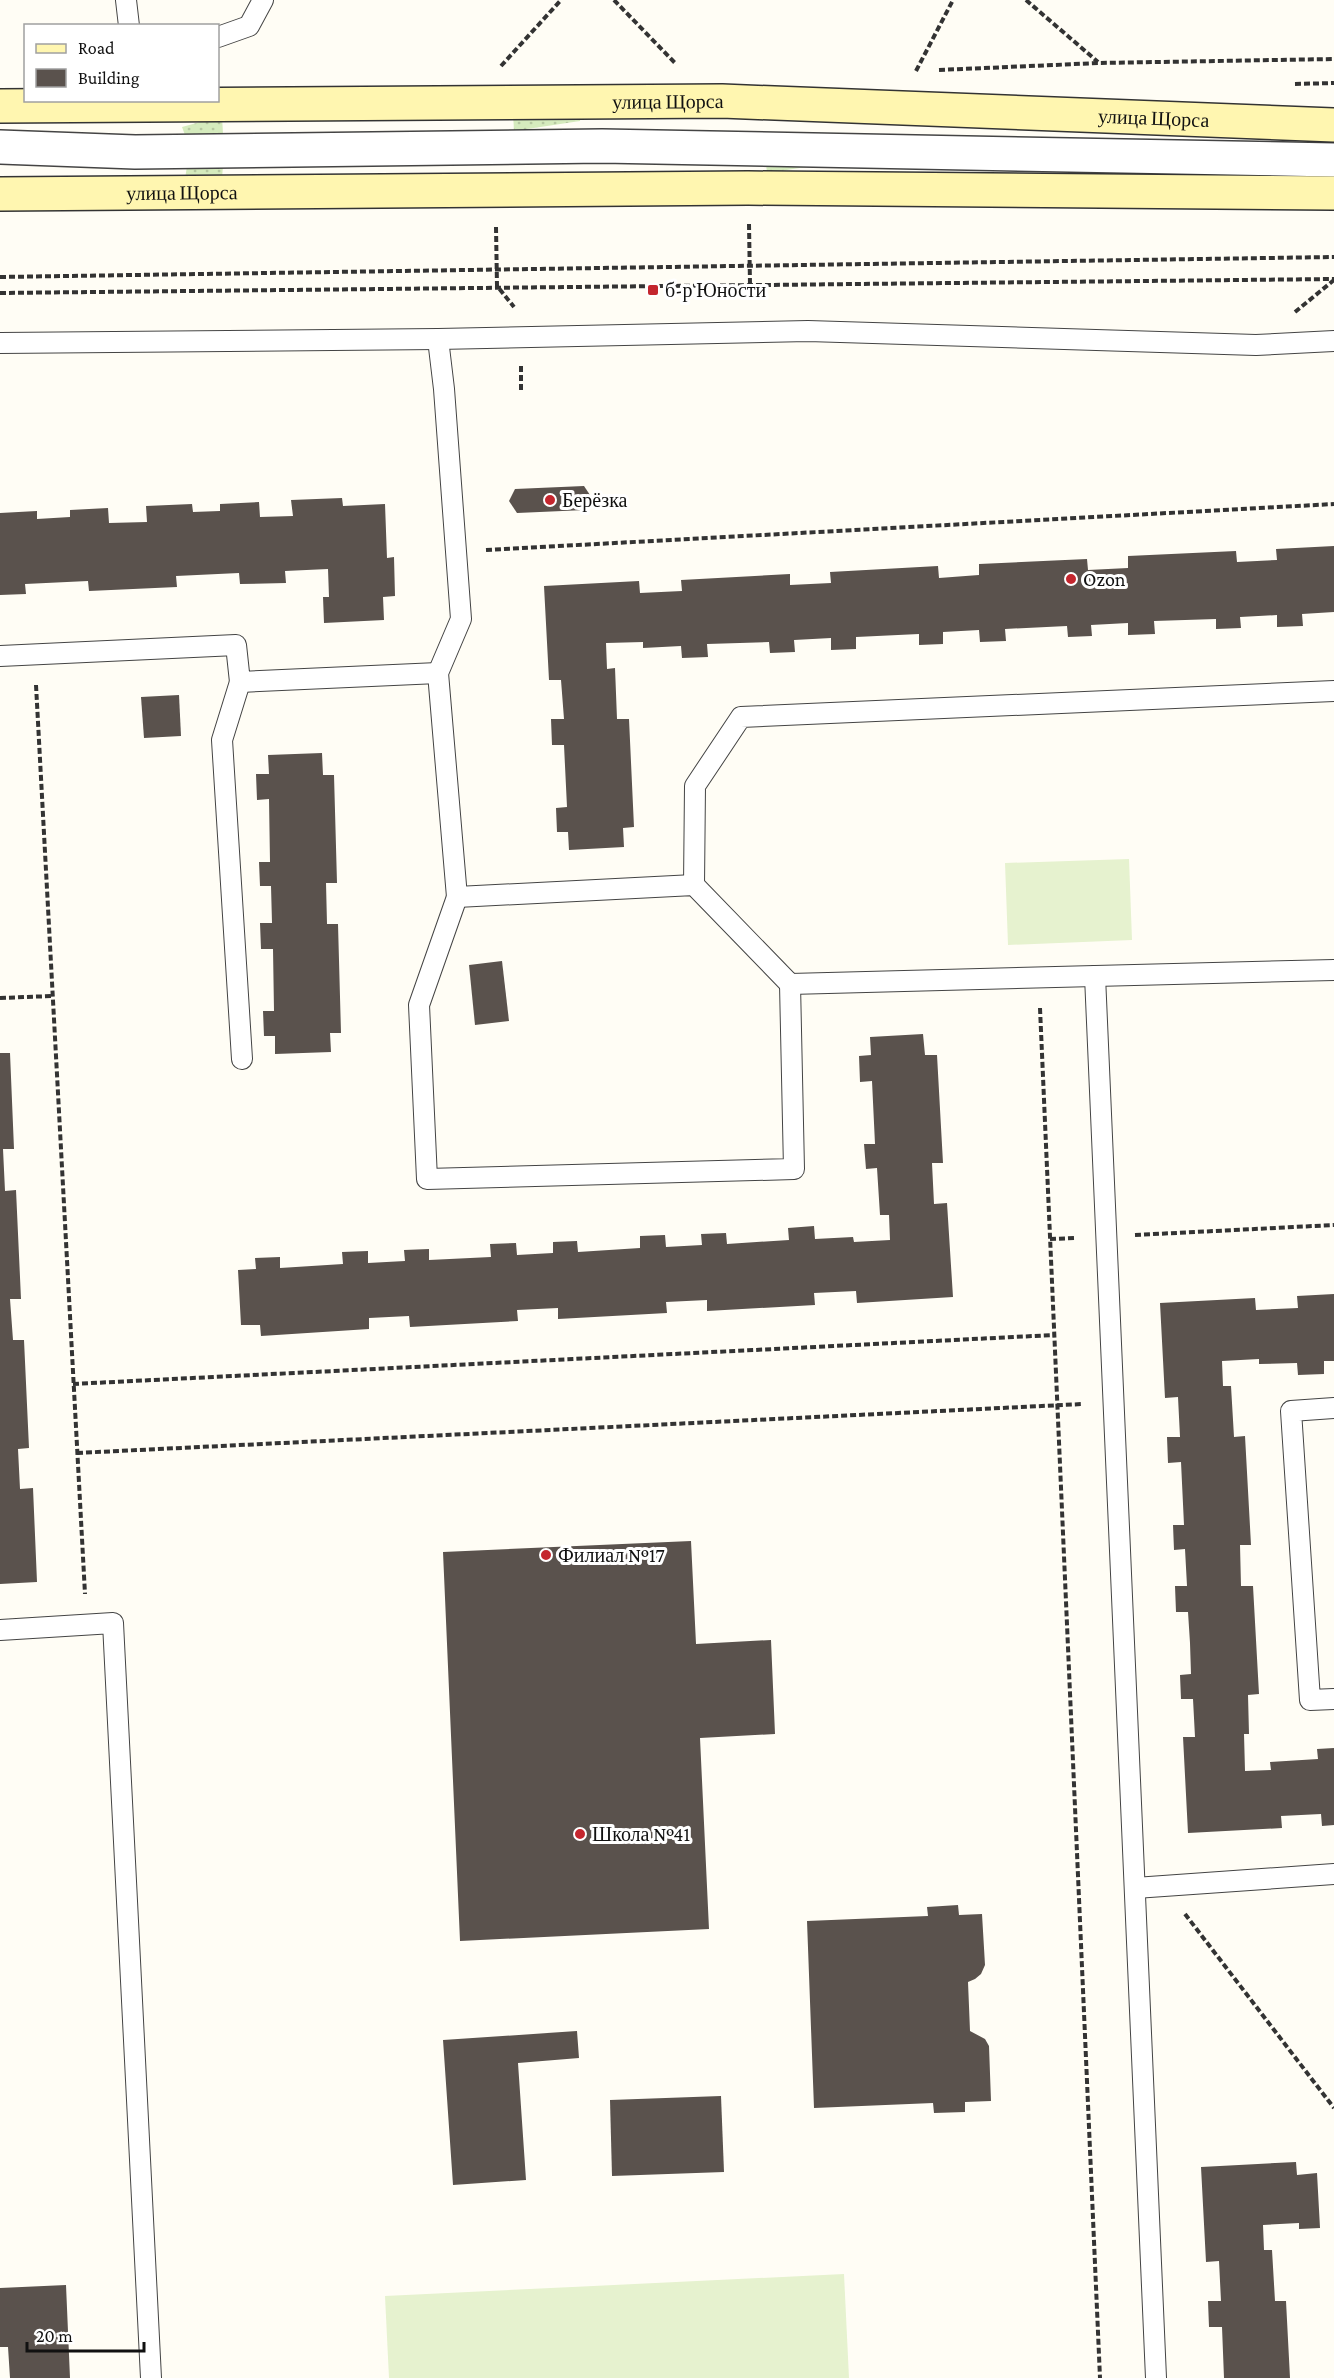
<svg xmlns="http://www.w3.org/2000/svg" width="1334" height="2378" viewBox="0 0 1334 2378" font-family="'Crimson Pro',serif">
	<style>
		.grass { fill: url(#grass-dots) }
		.pitch { fill: #e6f2cf }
		.building { fill: #5a524d }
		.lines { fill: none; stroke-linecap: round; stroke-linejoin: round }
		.service-casing { stroke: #444; stroke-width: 22 }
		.minor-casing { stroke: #444; stroke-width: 36 }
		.secondary-casing { stroke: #333; stroke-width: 36 }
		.path { stroke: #333; stroke-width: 4; stroke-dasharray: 6 3; stroke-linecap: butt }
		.service { stroke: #fff; stroke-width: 20 }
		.minor { stroke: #fff; stroke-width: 33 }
		.secondary { stroke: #fff6b0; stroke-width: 33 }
		.poi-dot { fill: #c4262e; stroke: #fff; stroke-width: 2 }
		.labels { text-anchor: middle; stroke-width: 6; stroke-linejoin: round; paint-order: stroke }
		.street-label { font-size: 20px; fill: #111; stroke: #fff }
		.poi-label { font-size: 20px; fill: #111; stroke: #fff; text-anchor: start }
	</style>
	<defs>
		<pattern id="grass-dots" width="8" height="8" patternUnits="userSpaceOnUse" patternTransform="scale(1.5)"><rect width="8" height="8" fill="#d5ebbd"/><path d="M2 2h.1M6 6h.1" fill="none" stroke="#b6c8a1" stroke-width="1.8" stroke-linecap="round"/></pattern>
	</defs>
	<rect width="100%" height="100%" fill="#fffdf5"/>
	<g class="grass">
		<path d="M581,112L580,121L514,131L513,113Z"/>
		<path d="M222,116L223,134L185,135L182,127Z"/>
		<path d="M765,155L832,163L767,173Z"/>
		<path d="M223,166L222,178H185L187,167Z"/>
	</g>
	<g class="pitch">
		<path d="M1129,859L1132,940L1008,945L1005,863Z"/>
		<path d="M844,2274L849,2378H389L385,2296Z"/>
	</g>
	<g class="building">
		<path d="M584,486L592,498L585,510L517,513L509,501L515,489Z"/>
		<path d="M342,498L343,506L385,504L387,558L394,557L395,596L383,597L384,620L324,623L323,597H329L328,569L285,571L286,583L240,584L239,573L176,576L177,587L89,591L88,581L25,584L26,594L0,595V513L37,511V519L70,517V510L108,508L109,523L147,522L146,506L192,504L193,512L220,511V504L259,502L260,517L293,516L291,500Z"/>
		<path d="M1334,546V612L1302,614L1303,626L1277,627V615L1240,617L1241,628L1216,629V619L1154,621L1155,634L1128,635V623L1091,625L1092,636L1068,637L1067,626L1005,629L1006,641L980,642L979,630L943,632V644L919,645V634L856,637V649L831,650V638L794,640L795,652L770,653L769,642L707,644L708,657L682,658L681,646L643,648V642L606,643L607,669L615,668L617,719H629L634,827L623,828L624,847L569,850L568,832H557L556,808L567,807L564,745H552L551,719H564L561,680H549L544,586L639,581L640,593L682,591L681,580L790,574V585L831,583L830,572L938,566L939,578L979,575V564L1087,559L1088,570L1128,568V556L1236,551L1237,562L1277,560L1276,549Z"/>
		<path d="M179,695L181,736L144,738L141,697Z"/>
		<path d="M322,753L323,775H334L337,883H326L327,924H338L341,1033H330L331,1052L275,1054V1036H264L263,1011H274L273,949H261L260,923H272L271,886H260L259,862H270L269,799L257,800L256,774H269L268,755Z"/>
		<path d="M502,961L509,1021L475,1025L469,965Z"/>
		<path d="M923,1034L925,1055H937L943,1163H932L934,1204L947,1203L953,1297L857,1303L856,1291L814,1293L815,1305L707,1311V1300L666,1302L667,1313L558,1319V1308L517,1310L518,1321L410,1327L409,1316L369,1318V1329L261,1336L260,1325H241L238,1270L256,1269L255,1258L280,1257V1268L343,1264L342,1252L368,1251V1263L405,1261L404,1250L429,1249V1260L491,1257L490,1244L516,1243L517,1255L553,1253V1242L577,1241L578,1252L640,1248V1236L665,1235L666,1247L702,1245L701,1234L726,1233L727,1244L789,1240L788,1228L814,1226L815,1239L853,1237L854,1242L890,1240L889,1215H880L877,1168L866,1169L864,1144H875L872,1081L860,1082L859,1056L871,1055L870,1037Z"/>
		<path d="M0,1053H10L14,1149H3L5,1191L16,1190L21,1299H10L13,1340H24L29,1448L18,1449L20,1489L33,1488L37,1582L0,1584Z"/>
		<path d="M1334,1294V1361H1324V1374L1298,1375L1297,1363L1259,1364V1359L1222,1361L1223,1386H1231L1234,1437L1245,1436L1251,1545H1240L1241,1586H1253L1259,1694L1248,1695L1249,1734H1244L1245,1771L1271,1770L1270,1762L1318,1759L1317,1749L1334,1748V1825L1322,1826L1321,1814L1281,1816L1282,1828L1188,1833L1183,1737H1195L1193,1699H1181L1180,1675L1191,1674L1190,1643L1188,1612H1176L1175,1586H1187L1185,1549L1174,1550L1173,1525H1184L1181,1462L1168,1463L1167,1437H1180L1178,1397L1165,1398L1160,1303L1255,1298L1256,1310L1298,1308L1297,1296Z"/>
		<path d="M691,1541L696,1644L771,1640L775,1734L700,1738L709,1929L460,1941L443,1552Z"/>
		<path d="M958,1905L959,1915L982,1914L985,1965L981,1974L975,1979L968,1982L970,2031L985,2039L989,2046L991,2101L965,2102V2112L934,2113L933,2103L814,2108L807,1921L928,1916L927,1907Z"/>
		<path d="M577,2031L579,2058L518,2063L526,2180L453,2185L443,2040Z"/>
		<path d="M721,2096L724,2172L612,2176L610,2100Z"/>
		<path d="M1296,2162L1297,2175L1317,2173L1320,2228L1299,2229V2223L1263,2225L1264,2250H1272L1275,2301H1286L1290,2378H1224L1222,2327H1209L1208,2301H1221L1219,2261L1206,2262L1201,2167Z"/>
		<path d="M66,2285L70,2378H10L8,2347H0V2288Z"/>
	</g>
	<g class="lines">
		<g class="service-casing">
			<g id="service">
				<path d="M126,0L129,26"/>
				<path d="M218,37L249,26L263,0"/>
				<path d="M438,339L444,389L461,619L438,673L457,897L694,885L790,984L1095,976"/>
				<path d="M0,343L438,339L808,331L1256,345L1334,341"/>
				<path d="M0,656L236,645L240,682L438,673"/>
				<path d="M240,682L222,740L242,1059"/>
				<path d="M694,885L695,786L741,717L1334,691"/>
				<path d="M457,897L419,1005L427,1179L794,1169L790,984"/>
				<path d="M1334,1408L1291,1411L1310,1700L1334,1699"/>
				<path d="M0,1630L113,1623L151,2378"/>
				<path d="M1135,1888L1334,1874"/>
				<path d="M1156,2378L1095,976L1334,970"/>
			</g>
		</g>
		<g class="minor-casing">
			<path id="minor" d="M0,147L135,152L602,146L1334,160"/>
		</g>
		<g class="secondary-casing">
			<g id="secondary">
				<path id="s1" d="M0,106L722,101L1334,125"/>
				<path id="s2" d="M0,194L748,188L1334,193"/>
			</g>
		</g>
		<g class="path">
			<path d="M614,0L676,64"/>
			<path d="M1026,0L1098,62"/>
			<path d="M501,66L561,0"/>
			<path d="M939,70L1099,63L1334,59"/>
			<path d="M916,71L953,0"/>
			<path d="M1295,84L1334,83"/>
			<path d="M749,224L750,284"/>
			<path d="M496,227L497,286L514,307"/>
			<path d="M0,277L1334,257"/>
			<path d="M0,293L1334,279"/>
			<path d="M1295,312L1334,280"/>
			<path d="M521,366V390"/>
			<path d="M486,550L1334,504"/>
			<path d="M36,685L85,1594"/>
			<path d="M0,998L52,996"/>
			<path d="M1040,1008L1100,2378"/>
			<path d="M1135,1235L1334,1225"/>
			<path d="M1050,1239L1076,1238"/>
			<path d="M73,1384L1054,1335"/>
			<path d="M77,1453L1083,1404"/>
			<path d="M1185,1914L1334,2108"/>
		</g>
		<use href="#service" class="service"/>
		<use href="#minor" class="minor"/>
		<use href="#secondary" class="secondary"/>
	</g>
	<g class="poi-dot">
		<rect x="647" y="284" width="12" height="12" rx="3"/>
		<circle cx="550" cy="500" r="6"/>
		<circle cx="1071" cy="579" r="6"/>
		<circle cx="546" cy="1555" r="6"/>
		<circle cx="580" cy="1834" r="6"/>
	</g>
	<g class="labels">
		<g class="street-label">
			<text dy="7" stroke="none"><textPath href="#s1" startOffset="668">улица Щорса</textPath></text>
			<text dy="7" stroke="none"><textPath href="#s1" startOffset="1154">улица Щорса</textPath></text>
			<text dy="7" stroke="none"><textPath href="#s2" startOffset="182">улица Щорса</textPath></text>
		</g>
		<g class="poi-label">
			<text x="665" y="297">б-р Юности</text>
			<text x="562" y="507">Берёзка</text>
			<text x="1083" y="586">Ozon</text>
			<text x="558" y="1562">Филиал №17</text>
			<text x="592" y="1841">Школа №41</text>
		</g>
	</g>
	<rect x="24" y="24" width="195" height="78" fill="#ffffff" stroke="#a0a0a0" stroke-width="1.5"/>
	<rect x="36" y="44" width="30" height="9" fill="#fff6b0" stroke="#a0a0a0" stroke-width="1.5"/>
	<text x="78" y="54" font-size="18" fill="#111111">Road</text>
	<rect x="36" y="69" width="30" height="18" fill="#5a524d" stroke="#a0a0a0" stroke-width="1.5"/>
	<text x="78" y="84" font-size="18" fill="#111111">Building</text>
	<path d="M27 2342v9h117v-9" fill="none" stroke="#111111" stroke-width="3"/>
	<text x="36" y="2342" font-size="18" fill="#111111" stroke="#ffffff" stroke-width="4.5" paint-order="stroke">20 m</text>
</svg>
